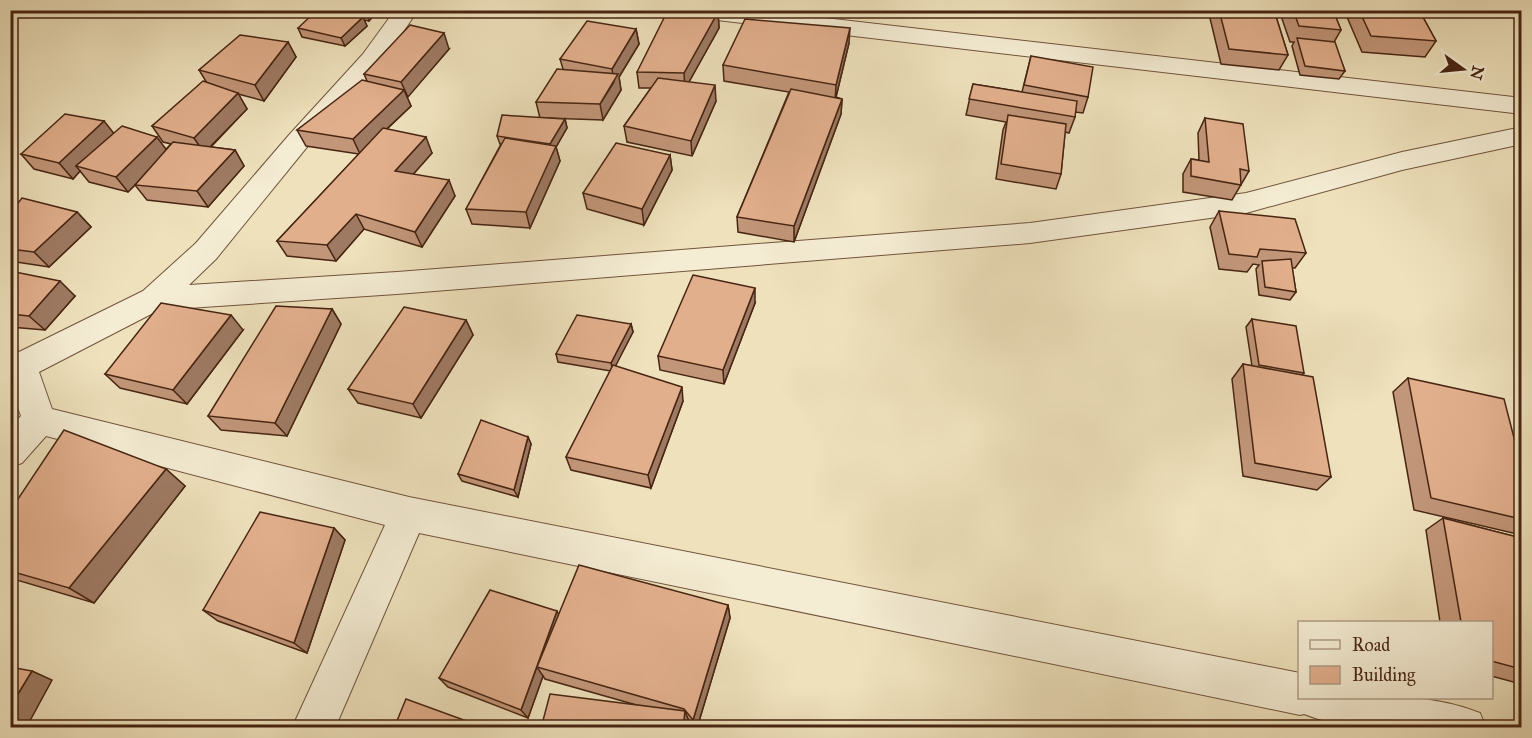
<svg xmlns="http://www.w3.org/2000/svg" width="1532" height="738" viewBox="0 0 1532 738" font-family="'IM FELL Great Primer',serif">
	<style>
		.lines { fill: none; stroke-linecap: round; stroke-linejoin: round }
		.street-casing { stroke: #71543c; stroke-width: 2 }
		.street { fill: #f4ecd3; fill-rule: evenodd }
		.wall { fill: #c29679; stroke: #472512; stroke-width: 1.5 }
		.shaded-wall { fill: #9e7a63; stroke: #472512; stroke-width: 1.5 }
		.building { fill: #e2af8d; stroke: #472512; stroke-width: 1.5 }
	</style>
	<rect width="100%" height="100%" fill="#eee1bc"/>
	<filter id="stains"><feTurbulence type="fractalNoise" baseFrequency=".00333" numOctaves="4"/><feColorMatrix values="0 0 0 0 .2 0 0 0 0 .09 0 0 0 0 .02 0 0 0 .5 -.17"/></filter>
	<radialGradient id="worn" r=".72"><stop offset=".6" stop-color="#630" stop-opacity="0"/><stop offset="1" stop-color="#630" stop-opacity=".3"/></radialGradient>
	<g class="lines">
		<g class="street-casing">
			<g id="street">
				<path d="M395,10H418L381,64L307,147L216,259L189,285L397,272L1030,223L1246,193L1402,152L1522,127V144L1402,170L1246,213L1030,243L397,294L159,310L39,372L52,409L409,497L1300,673V698C1359,698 1424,690 1480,713L1486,728C1428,728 1358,736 1304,714L1300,715L419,533L335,728H292L385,525L46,436L22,463L10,467V427L21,416L10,385V350L19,352L143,291L196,243L289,135L363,54Z"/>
				<path d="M680,10H755L1522,98V114L691,17L683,15Z"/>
			</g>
		</g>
		<use href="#street" class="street"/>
	</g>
	<g class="wall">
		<path d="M324,10H378L369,21L364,20L367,26L345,46L302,37L298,28L325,12Z"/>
		<path d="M906,10H946L945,16L906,14Z"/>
		<path d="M1211,10H1274L1288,55L1279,70L1221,64L1209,14Z"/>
		<path d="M1279,10H1333L1341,30L1334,42L1345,71L1339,79L1300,75L1292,46L1294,42H1290Z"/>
		<path d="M1344,10H1419L1436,41L1425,57L1362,52Z"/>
		<path d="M1428,10H1492L1489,15Z"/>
		<path d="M718,12L719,28L689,82L716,101L692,156L627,142L624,126L651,88H639L637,72Z"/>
		<path d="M636,29L639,44L619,77L621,90L603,120L545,118L565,119L567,128L556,147L560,161L530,228L472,224L466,209L501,144H500L497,136L540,118L536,102L563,69L560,59Z"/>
		<path d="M288,42L296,57L264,101L238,94L247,109L211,147L235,150L244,166L208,207L147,200L135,185L128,192L89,182L80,171L73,179L34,169L21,154L113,134L166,149L171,144L163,142L152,126L207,83L199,70Z"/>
		<path d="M849,43L836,97L842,99L841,114L794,242L738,232L737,217L789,92L724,81L723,65Z"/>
		<path d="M449,49L407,97L411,106L387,129L432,153L413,174L455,196L422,247L364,229L336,261L287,256L277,241L359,154L306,146L297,130L367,81L364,74Z"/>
		<path d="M1031,56L1088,97L1083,113L1075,112V117L1069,133L1065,132L1061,174L1056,189L996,179L1003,130L1006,122L966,115L973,84L1022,92Z"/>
		<path d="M1205,118L1249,171L1232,200L1183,192V174L1191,159L1199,160L1198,133Z"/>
		<path d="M670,155L672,170L644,225L587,209L583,193Z"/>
		<path d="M1219,211L1306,253L1295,268H1292L1296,292L1290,300L1259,295L1256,269L1259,265L1253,264L1247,272L1219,269L1210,227Z"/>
		<path d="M77,212L91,227L49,267L10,261V213Z"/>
		<path d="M10,271L75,296L45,330L10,327Z"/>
		<path d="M755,303L724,384L660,370L658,356Z"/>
		<path d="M332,309L341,324L287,436L221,430L208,416Z"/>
		<path d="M1252,319L1304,373L1302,375L1331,477L1317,490L1243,476L1232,379L1243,364L1252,366L1246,327Z"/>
		<path d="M466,320L473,335L421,418L358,403L348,389Z"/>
		<path d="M631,324L633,332L615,366L683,401L651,488L571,470L566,457L611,371L558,362L556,354Z"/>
		<path d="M243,330L187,404L120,388L105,374Z"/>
		<path d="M1408,378L1521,465V531L1517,534L1414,510L1393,392Z"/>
		<path d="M528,437L531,444L518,497L462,481L458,474Z"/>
		<path d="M166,469L185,486L94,603L10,578V511Z"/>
		<path d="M1443,518L1521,538V684L1491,676V622H1440L1426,530Z"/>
		<path d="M334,528L345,540L307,653L218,621L203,610Z"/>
		<path d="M728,605L730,618L697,728H694L688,719L686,728H541L640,706L545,679L543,676L528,718L448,687L439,678L559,614Z"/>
	</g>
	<g class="shaded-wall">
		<path d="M368,10H378L369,21L366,12Z"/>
		<path d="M718,12L719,28L685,89L684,73Z"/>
		<path d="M363,17L367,26L345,46L341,38Z"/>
		<path d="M850,28L849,43L835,101L836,85Z"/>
		<path d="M636,29L639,44L619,77L621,90L603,120L600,104L614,82L612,69Z"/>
		<path d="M444,33L449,49L408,97L401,82Z"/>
		<path d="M288,42L296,57L264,101L255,85Z"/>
		<path d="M715,85L716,101L692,156L691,141Z"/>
		<path d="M404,90L411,106L360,154L353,139Z"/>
		<path d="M238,93L247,109L204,153L194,138Z"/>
		<path d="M842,99L841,114L794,242V226Z"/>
		<path d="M565,119L567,128L556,147L560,161L530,228L526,212L550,144Z"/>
		<path d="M104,121L116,136L76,166L80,171L73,179L59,163Z"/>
		<path d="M157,137L168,152L128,192L116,177Z"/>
		<path d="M426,137L432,153L402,187L395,171Z"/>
		<path d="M235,150L244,166L208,207L197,191Z"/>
		<path d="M670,155L672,170L644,225L642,209Z"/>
		<path d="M449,180L455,196L422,247L415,232Z"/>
		<path d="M77,212L91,227L49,267L34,252Z"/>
		<path d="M356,214L364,229L336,261L327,245Z"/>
		<path d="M60,281L75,296L45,330L29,316Z"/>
		<path d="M755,288V303L724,384L723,370Z"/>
		<path d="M332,309L341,324L287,436L275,423Z"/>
		<path d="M231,315L243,330L187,404L173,390Z"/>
		<path d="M466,320L473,335L421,418L413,404Z"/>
		<path d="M631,324L633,332L613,371L611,363Z"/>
		<path d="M682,387L683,401L651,488L648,475Z"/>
		<path d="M528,437L531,444L518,497L514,490Z"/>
		<path d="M166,469L185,486L94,603L69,588Z"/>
		<path d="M334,528L345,540L307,653L294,643Z"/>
		<path d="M728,605L730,618L697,728H695L693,720Z"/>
		<path d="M557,611L563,622L537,667Z"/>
		<path d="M537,667L543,676L528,718L521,710Z"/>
		<path d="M32,671L52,680L26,728H10V707Z"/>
		<path d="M685,711L688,719L686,728H683Z"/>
	</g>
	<g class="building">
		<path d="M353,10H368L366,12Z"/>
		<path d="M668,10L718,12L684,73L637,72Z"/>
		<path d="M1219,10H1274L1288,55L1229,49Z"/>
		<path d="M1293,10H1333L1341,30L1299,26Z"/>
		<path d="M1359,10H1419L1436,41L1371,36Z"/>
		<path d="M316,11L363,17L341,38L298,28Z"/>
		<path d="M745,19L850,28L836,85L723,65Z"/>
		<path d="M587,21L636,29L612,69L560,59Z"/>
		<path d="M410,25L444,33L401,82L364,74Z"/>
		<path d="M240,35L288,42L255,85L199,70Z"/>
		<path d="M1297,38L1335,42L1345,71L1305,66Z"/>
		<path d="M1031,56L1093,67L1088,97L1024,85Z"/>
		<path d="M557,69L618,74L600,104L536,102Z"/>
		<path d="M658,78L715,85L691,141L624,126Z"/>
		<path d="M362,80L404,90L353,139L297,130Z"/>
		<path d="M203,81L238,93L194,138L152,126Z"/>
		<path d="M973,84L1077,101L1075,117L969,99Z"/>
		<path d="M791,89L842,99L794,226L737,217Z"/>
		<path d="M65,114L104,121L59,163L21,154Z"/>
		<path d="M502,115L565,119L550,144L497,136Z"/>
		<path d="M1008,115L1066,124L1061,174L1001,164Z"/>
		<path d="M1205,118L1243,124L1249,171L1240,169L1241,185L1191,176V159L1209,162Z"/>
		<path d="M122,126L157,137L116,177L76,166Z"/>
		<path d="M383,128L426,137L395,171L449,180L415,232L356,214L327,245L277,241Z"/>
		<path d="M505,138L556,146L526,212L466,209Z"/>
		<path d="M173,142L235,150L197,191L135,185Z"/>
		<path d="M616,143L670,155L642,209L583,193Z"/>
		<path d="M22,198L77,212L34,252L10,249V213Z"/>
		<path d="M1219,211L1295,219L1306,253L1260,249L1257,257L1229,254Z"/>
		<path d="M1291,259L1296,292L1265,287L1262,261Z"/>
		<path d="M10,271L60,281L29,316L10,314Z"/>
		<path d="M693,275L755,288L723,370L658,356Z"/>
		<path d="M161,303L231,315L173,390L105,374Z"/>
		<path d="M276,306L332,309L275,423L208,416Z"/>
		<path d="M404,307L466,320L413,404L348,389Z"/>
		<path d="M577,315L631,324L611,363L556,354Z"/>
		<path d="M1252,319L1296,326L1304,373L1259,365Z"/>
		<path d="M1243,364L1313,377L1331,477L1255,463Z"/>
		<path d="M613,365L682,387L648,475L566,457Z"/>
		<path d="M1408,378L1504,399L1521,465V519L1431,498Z"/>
		<path d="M481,420L528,437L514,490L458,474Z"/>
		<path d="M64,430L166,469L69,588L10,571V511Z"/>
		<path d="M260,512L334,528L294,643L203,610Z"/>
		<path d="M1443,518L1521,538V669L1491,661V622H1461Z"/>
		<path d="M579,565L728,605L693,720L684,709L537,667Z"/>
		<path d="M490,590L557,611L521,710L439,678Z"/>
		<path d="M10,667L32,671L10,707Z"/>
		<path d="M550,694L685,711L683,728H541Z"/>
		<path d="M406,699L483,727L394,728Z"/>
	</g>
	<rect width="1532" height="738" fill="none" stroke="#eee1bc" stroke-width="36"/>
	<rect x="12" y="12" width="1508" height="714" fill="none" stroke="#472512" stroke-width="3"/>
	<rect x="18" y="18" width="1496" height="702" fill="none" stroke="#472512" stroke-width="1.5"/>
	<rect x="1298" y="621" width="195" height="78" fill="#f4ecd3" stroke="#af9c86" stroke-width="1.5"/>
	<rect x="1310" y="640" width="30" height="9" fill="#f4ecd3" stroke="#af9c86" stroke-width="1.5"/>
	<text x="1352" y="651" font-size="18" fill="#472512">Road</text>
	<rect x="1310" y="666" width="30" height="18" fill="#e2af8d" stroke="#af9c86" stroke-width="1.5"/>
	<text x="1352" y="681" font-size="18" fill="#472512">Building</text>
	<g transform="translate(1463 69) rotate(105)" stroke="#f4ecd3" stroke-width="4.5" paint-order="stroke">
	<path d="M0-4.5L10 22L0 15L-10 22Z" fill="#472512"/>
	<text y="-9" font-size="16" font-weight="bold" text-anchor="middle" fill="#472512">N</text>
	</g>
	<rect width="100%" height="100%" filter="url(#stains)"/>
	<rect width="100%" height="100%" fill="url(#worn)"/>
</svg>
